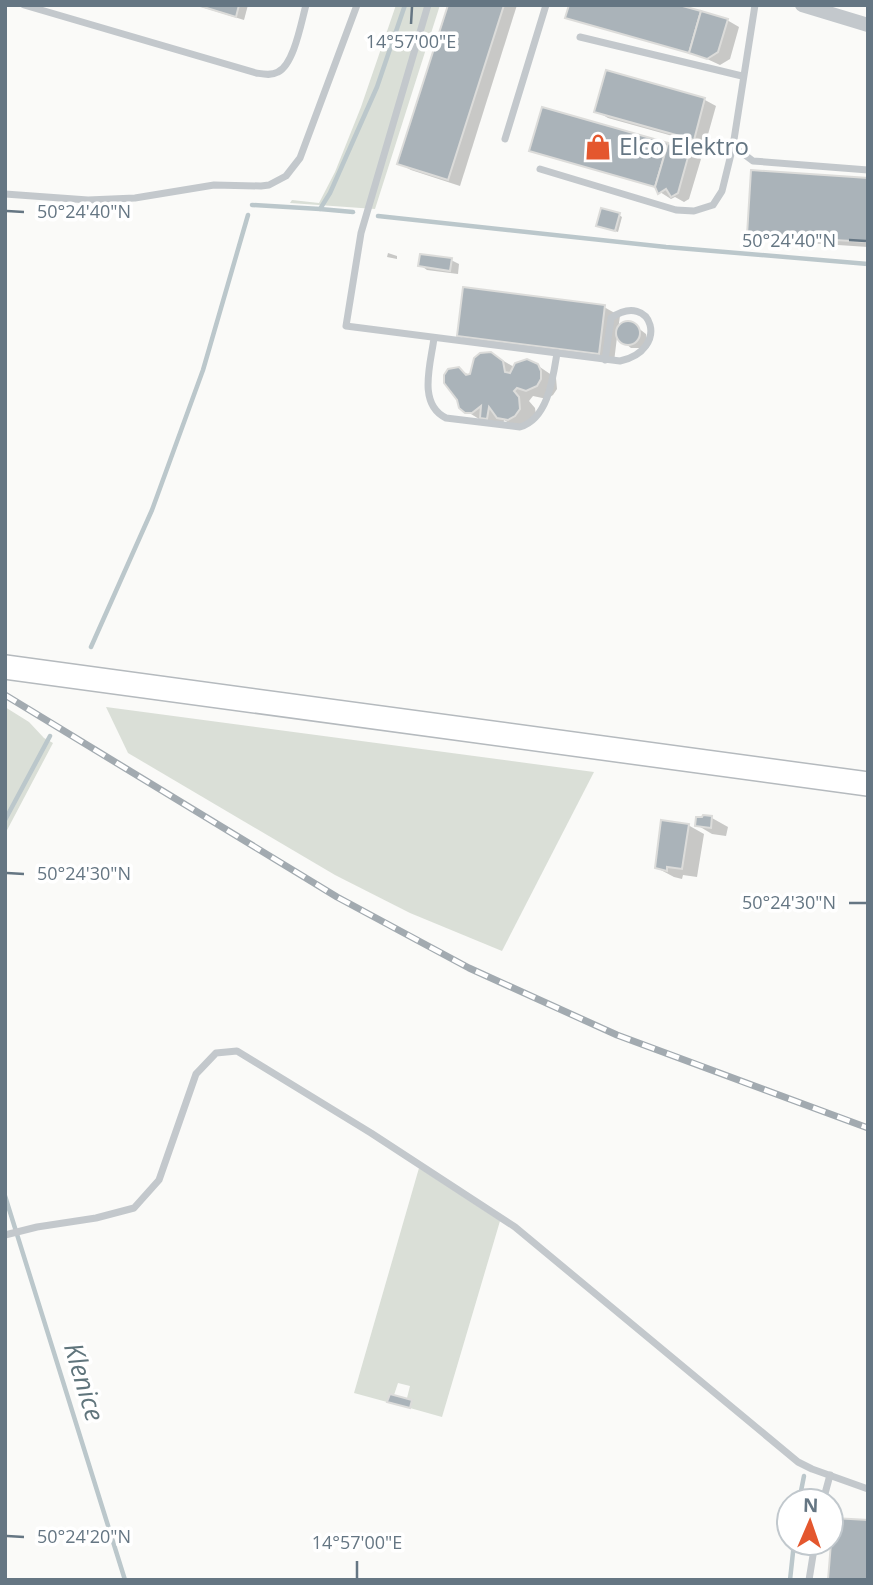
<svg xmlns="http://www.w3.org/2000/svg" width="873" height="1585" viewBox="0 0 873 1585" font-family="'Open Sans',sans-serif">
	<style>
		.green { fill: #dadfd7 }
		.shadow { fill: #0003 }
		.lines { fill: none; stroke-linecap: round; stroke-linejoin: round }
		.stream { stroke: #bbc7cb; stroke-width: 4.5 }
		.building { fill: #aab3b9; stroke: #dcdcda; stroke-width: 2 }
		.primary-casing { stroke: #b5babe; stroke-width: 26 }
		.lane { stroke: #c3c8cc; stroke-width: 7 }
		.street { stroke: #c3c8cc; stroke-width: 14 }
		.primary { stroke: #fff; stroke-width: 23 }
		.rail-casing { stroke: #a2aab0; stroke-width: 7 }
		.rail { stroke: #fff; stroke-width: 4.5; stroke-dasharray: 13; stroke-linecap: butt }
		.ticks { fill: none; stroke: #657683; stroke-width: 2.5 }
		.labels { text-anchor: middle; stroke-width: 7; stroke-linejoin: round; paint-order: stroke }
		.poi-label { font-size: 24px; fill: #657683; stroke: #fff; text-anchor: start }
		.water-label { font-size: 26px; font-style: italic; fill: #60757c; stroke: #fff }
		.ticks-label { font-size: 18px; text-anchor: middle; fill: #657683; stroke: #fff; stroke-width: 7; stroke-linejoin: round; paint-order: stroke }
	</style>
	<rect width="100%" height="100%" fill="#fafaf8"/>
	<g class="green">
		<path d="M396,5H440L375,209L290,203L292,200L319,203L335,172L361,107Z"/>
		<path d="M5,707L29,722L44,738L53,743L5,834Z"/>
		<path d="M106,707L594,772L502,951L410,913L335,875L128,753Z"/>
		<path d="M419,1168L500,1221L442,1417L410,1408L412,1400L407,1398L410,1386L398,1383L394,1395L390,1394L387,1402L354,1393Z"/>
	</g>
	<g class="shadow">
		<path d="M195,5H248L244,20Z"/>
		<path d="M449,5H517L460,186L411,170L400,164Z"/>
		<path d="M727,20L739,27L730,59L720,65L692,52Z"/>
		<path d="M705,100L716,106L705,145L608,118L596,111Z"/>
		<path d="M689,152L701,159L689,199L684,202L675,197L671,199L660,192Z"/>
		<path d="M868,180V247L761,240L749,234Z"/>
		<path d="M619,215L622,217L618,232L601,227Z"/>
		<path d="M388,253L397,256V259L387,257Z"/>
		<path d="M451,260L459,264L458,274L427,270L420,265Z"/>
		<path d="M604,307L620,316L618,330L624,324H633L646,334L647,340L641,348H631L617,337L614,362L474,344L458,335Z"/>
		<path d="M497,357L514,367L534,363L556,378L557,389L553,395L547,399L533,396L529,401L535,408L536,415L534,422L514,426L504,420L503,427L479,419L463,409L462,371L471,376Z"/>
		<path d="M697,818H712L728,827L726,836L712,834L697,825Z"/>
		<path d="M688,825L704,834L697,877L683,875L682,879L674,877L657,868Z"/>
	</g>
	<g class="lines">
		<g class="stream">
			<path d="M252,205L320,209L330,193L377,87L405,5"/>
			<path d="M320,209L353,212"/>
			<path d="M378,216L666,247L868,264"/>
			<path d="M91,647L152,510L203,370L248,215"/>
			<path d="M5,820L50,736"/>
			<path d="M5,1196L125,1580"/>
			<path d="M799,1501L804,1476"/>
			<path d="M790,1580L794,1543"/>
		</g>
	</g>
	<g class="building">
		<path d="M197,5H239L236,17Z"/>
		<path d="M448,5H504L448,180L397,164Z"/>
		<path d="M569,5H679L701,11L689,53L565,18Z"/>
		<path d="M701,11L728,19L718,52L707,59L689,53Z"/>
		<path d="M606,70L705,98L694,140L594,112Z"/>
		<path d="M542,107L668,143L655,187L529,151Z"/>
		<path d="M668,143L690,150L678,193L671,197L666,189L658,194L655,187Z"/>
		<path d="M751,170L868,178V242L747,235Z"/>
		<path d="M601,208L620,213L615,231L596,226Z"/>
		<path d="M420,254L452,258L450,271L418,266Z"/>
		<path d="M463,287L605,305L599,354L457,336Z"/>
		<circle cx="628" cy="333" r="12"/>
		<path d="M491,352L503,361L505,372L510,373L515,363L527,359L538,364L541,371V379L537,386L526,391L517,388L514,391L519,397L520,409L515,416L508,420L497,418L489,407L487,419L480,418L481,406L472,413H465L459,408L457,400L444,383V375L448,369L459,367L466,375L470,374L474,358L480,353Z"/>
		<path d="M703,815L712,816L711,828L695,826L696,817H702Z"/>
		<path d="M661,820L689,824L682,869L667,867V871L655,868Z"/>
		<path d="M390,1394L412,1400L410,1408L387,1402Z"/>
		<path d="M833,1518L868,1520V1580H828Z"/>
	</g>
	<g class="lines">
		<g class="primary-casing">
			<path id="primary" d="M5,667L868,784"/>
		</g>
		<g class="lane">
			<path d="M24,5L256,73C263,74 271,76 278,72C294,64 301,23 306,5"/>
			<path d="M428,5L361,233L346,326L620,361C671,350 652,290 611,318L605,360"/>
			<path d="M580,37L742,76"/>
			<path d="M505,139L546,5"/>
			<path d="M733,146L753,161L868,170"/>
			<path d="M540,169L676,210L694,211L713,205L722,191L733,146L755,5"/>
			<path d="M5,194L88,200L135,198L214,185L261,186L269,185L286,176L300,158L357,5"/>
			<path d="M434,338C431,363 417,404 446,418L520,427C548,419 553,378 557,353"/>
			<path d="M5,1235L37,1227L96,1218L134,1208L159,1180L196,1074L216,1053L237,1051L371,1133L515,1227L798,1462L812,1469L868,1489"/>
			<path d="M823,1501L830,1475"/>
			<path d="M809,1580L815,1543"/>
		</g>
		<path class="street" d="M802,5L868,25"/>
		<use href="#primary" class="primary"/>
		<g class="rail-casing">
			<path id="rail" d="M5,695L337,897L469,968L617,1035L868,1128"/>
		</g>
		<use href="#rail" class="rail"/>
	</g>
	<path class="ticks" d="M411,24L412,7M7,211L24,212M849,240L866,241M7,873L24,874M849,903H866M7,1536L24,1537M357,1578V1561"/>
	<defs>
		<g id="shop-bare" transform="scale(2.1)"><path d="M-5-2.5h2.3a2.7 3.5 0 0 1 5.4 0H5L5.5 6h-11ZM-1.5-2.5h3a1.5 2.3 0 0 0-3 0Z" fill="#e4572e" stroke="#fff" stroke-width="2.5" paint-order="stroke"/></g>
	</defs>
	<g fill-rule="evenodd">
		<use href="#shop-bare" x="598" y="147"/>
	</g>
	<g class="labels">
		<g class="poi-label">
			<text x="619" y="155">Elco Elektro</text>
		</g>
		<g class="water-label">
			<text transform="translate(84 1382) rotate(73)" y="9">Klenice</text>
		</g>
	</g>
	<g class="ticks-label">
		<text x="411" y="48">14°57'00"E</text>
		<text x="84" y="218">50°24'40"N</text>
		<text x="789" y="247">50°24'40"N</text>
		<text x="84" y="880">50°24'30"N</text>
		<text x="789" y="909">50°24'30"N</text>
		<text x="84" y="1543">50°24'20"N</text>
		<text x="357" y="1549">14°57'00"E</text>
	</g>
	<rect width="873" height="1585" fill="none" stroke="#657683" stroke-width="14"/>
	<g transform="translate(810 1522) rotate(2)"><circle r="33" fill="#ffffff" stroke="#c1c8cd" stroke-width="2"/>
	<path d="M0-5L12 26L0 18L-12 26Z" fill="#e4572e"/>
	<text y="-10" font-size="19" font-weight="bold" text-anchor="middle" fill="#657683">N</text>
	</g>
</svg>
